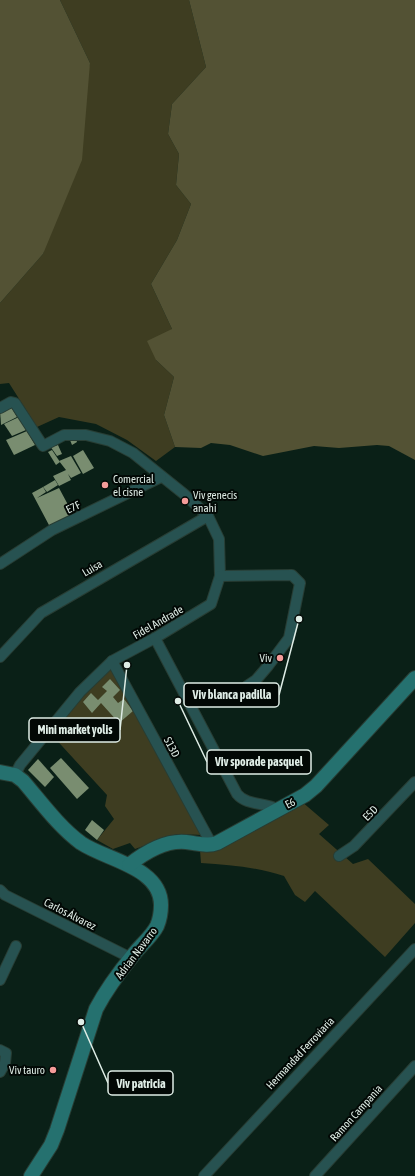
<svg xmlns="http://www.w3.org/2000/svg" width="415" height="1176" viewBox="0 0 415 1176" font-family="'Asap Condensed',sans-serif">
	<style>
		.green { fill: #3e3d21 }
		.forest { fill: #535234 }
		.building { fill: #798d70 }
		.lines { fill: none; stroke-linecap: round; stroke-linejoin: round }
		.street-casing { stroke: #283d34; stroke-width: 12 }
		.secondary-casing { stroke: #283d34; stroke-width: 16 }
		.street { stroke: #275251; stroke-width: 10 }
		.secondary { stroke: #25716f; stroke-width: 14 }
		.poi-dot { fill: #f59b99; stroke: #020805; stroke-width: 1.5 }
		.labels { text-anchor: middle; stroke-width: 4; stroke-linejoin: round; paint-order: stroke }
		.poi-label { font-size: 11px; fill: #dfede6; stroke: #020805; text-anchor: start }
		.street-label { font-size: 11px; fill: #dfede6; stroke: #020805 }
		.leader { fill: none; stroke: #dfede6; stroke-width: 1.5 }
		.callout-dot { fill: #dfede6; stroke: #020805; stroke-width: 1.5 }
		.callout { fill: #020805; stroke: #dfede6; stroke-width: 1.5 }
		.callout-label { font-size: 12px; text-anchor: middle; font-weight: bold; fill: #dfede6 }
	</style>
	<rect width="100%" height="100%" fill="#0a2017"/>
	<g class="green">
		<path d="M60,0H189L206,67L172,104L168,134L179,154L176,185L191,204L177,240L151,284L172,329L156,360L174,377L164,415L175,447L156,461L127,440L96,424L59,417L37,427L9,383L0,384V303L43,254L90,63Z"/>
		<path d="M113,669L203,835L177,834L135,849L130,843L113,849L97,840L114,819L105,806L107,795L51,734L99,676Z"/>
		<path d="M301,801L329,825L319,834L353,864L368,859L415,904V923L385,957L315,891L305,902L295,895L284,876C257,867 230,865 201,863L200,850Z"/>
	</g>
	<g class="forest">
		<path d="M0,0H60L90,63L82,160L43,254L0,303Z"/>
		<path d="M189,0H415V460L389,446L377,445L339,448L314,446L263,456L230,445L211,443L201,448L175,447L164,415L174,377L156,360L147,341L172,329L151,284L177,240L191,204L176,185L179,154L168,134L172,104L206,67Z"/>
	</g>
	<g class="building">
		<path d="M10,405L17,417L1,425L0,410Z"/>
		<path d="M19,417L26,430L12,436L4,424Z"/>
		<path d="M27,431L35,445L14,455L6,440Z"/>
		<path d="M75,437L77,442L72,445L70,440Z"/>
		<path d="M54,444L55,446L58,445L62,454L57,456L50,446Z"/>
		<path d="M52,450L60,462L56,465L48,452Z"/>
		<path d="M83,450L94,468L83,474L73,456Z"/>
		<path d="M71,456L81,473L71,478L68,474L71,480L59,486L53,476L66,470L59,461Z"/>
		<path d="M55,480L58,485L47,492L43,487Z"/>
		<path d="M43,487L46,492L37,498L59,488L74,516L50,527L32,493Z"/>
		<path d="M110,679L120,690L113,697L118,703L124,699L133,711L119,723L101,703L92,713L83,702L91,693L98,700L107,691L102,687Z"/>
		<path d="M61,758L89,788L77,799L50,768Z"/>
		<path d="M38,759L54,777L45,787L28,770Z"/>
		<path d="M92,820L104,830L97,840L85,830Z"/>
	</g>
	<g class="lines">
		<g class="street-casing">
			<g id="street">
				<path d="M0,408L11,402L15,403L43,446L64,435H86L110,441L133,453L184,494L208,516L219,539L220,576L211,604L155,638L112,661L80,692L20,765L15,775"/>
				<path d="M0,564L52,530L161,477"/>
				<path d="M220,576L292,575L300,583L289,638L268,666L256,680L247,686"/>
				<path d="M155,638L237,794C247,806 265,802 277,809"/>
				<path d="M0,657L41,613L208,516"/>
				<path d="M112,661L212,845"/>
				<path d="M339,856L354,846L415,782"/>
				<path d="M0,890L5,895L131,958"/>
				<path d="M0,980L16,946"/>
				<path d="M0,1050L6,1053L5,1063L0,1072"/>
				<path d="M204,1176L415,949"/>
				<path d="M315,1176L415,1066"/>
			</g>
		</g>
		<g class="secondary-casing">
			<g id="secondary">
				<path d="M0,772L15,775L23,781C41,802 59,827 81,843C106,860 161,867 161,905C161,913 160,919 157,926C152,936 141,945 134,954C120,971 106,990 96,1009L57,1130L51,1145L31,1176"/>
				<path d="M129,865C144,853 166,840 186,842C197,843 207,847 217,843L305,795L316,786L415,678"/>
			</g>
		</g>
		<use href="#street" class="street"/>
		<use href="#secondary" class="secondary"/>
	</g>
	<g class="poi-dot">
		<circle cx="105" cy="485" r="4"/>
		<circle cx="185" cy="501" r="4"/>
		<circle cx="280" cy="658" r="4"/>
		<circle cx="53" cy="1070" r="4"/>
	</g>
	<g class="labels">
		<g class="poi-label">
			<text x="113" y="483">Comercial<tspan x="113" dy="13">el cisne</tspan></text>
			<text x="193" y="499">Viv genecis<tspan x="193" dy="13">anahi</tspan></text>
			<text x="272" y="662" text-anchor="end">Viv</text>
			<text x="45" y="1074" text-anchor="end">Viv tauro</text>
		</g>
		<g class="street-label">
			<text transform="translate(73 507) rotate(-26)" y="4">E7F</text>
			<text transform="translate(92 568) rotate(-31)" y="4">Luisa</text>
			<text transform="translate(158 622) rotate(-30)" y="4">Fidel Andrade</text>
			<text transform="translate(172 747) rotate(62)" y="4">S13D</text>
			<text transform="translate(290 803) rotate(-27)" y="4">E6</text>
			<text transform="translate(370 813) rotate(-45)" y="4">E5D</text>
			<text transform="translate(70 914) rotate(27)" y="4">Carlos Álvarez</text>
			<text transform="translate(136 953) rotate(-53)" y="4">Adrian Navarro</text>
			<text transform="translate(300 1053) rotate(-47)" y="4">Hermandad Ferroviaria</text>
			<text transform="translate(356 1113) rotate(-48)" y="4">Ramon Campania</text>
		</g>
	</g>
	<path class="leader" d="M299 619L279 695M127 665L120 730M178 701L207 762M81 1022L108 1083"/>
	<g class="callout-dot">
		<circle cx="299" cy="619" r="4"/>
		<circle cx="127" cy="665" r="4"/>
		<circle cx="178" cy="701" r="4"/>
		<circle cx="81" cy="1022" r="4"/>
	</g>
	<g class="callout">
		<rect x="184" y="683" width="95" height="24" rx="4"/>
		<rect x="29" y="718" width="91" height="24" rx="4"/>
		<rect x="207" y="750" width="104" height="24" rx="4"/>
		<rect x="108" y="1071" width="65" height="24" rx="4"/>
	</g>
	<g class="callout-label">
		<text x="232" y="699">Viv blanca padilla</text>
		<text x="75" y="734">Mini market yolis</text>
		<text x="259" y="766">Viv sporade pasquel</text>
		<text x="141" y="1088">Viv patricia</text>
	</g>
</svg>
